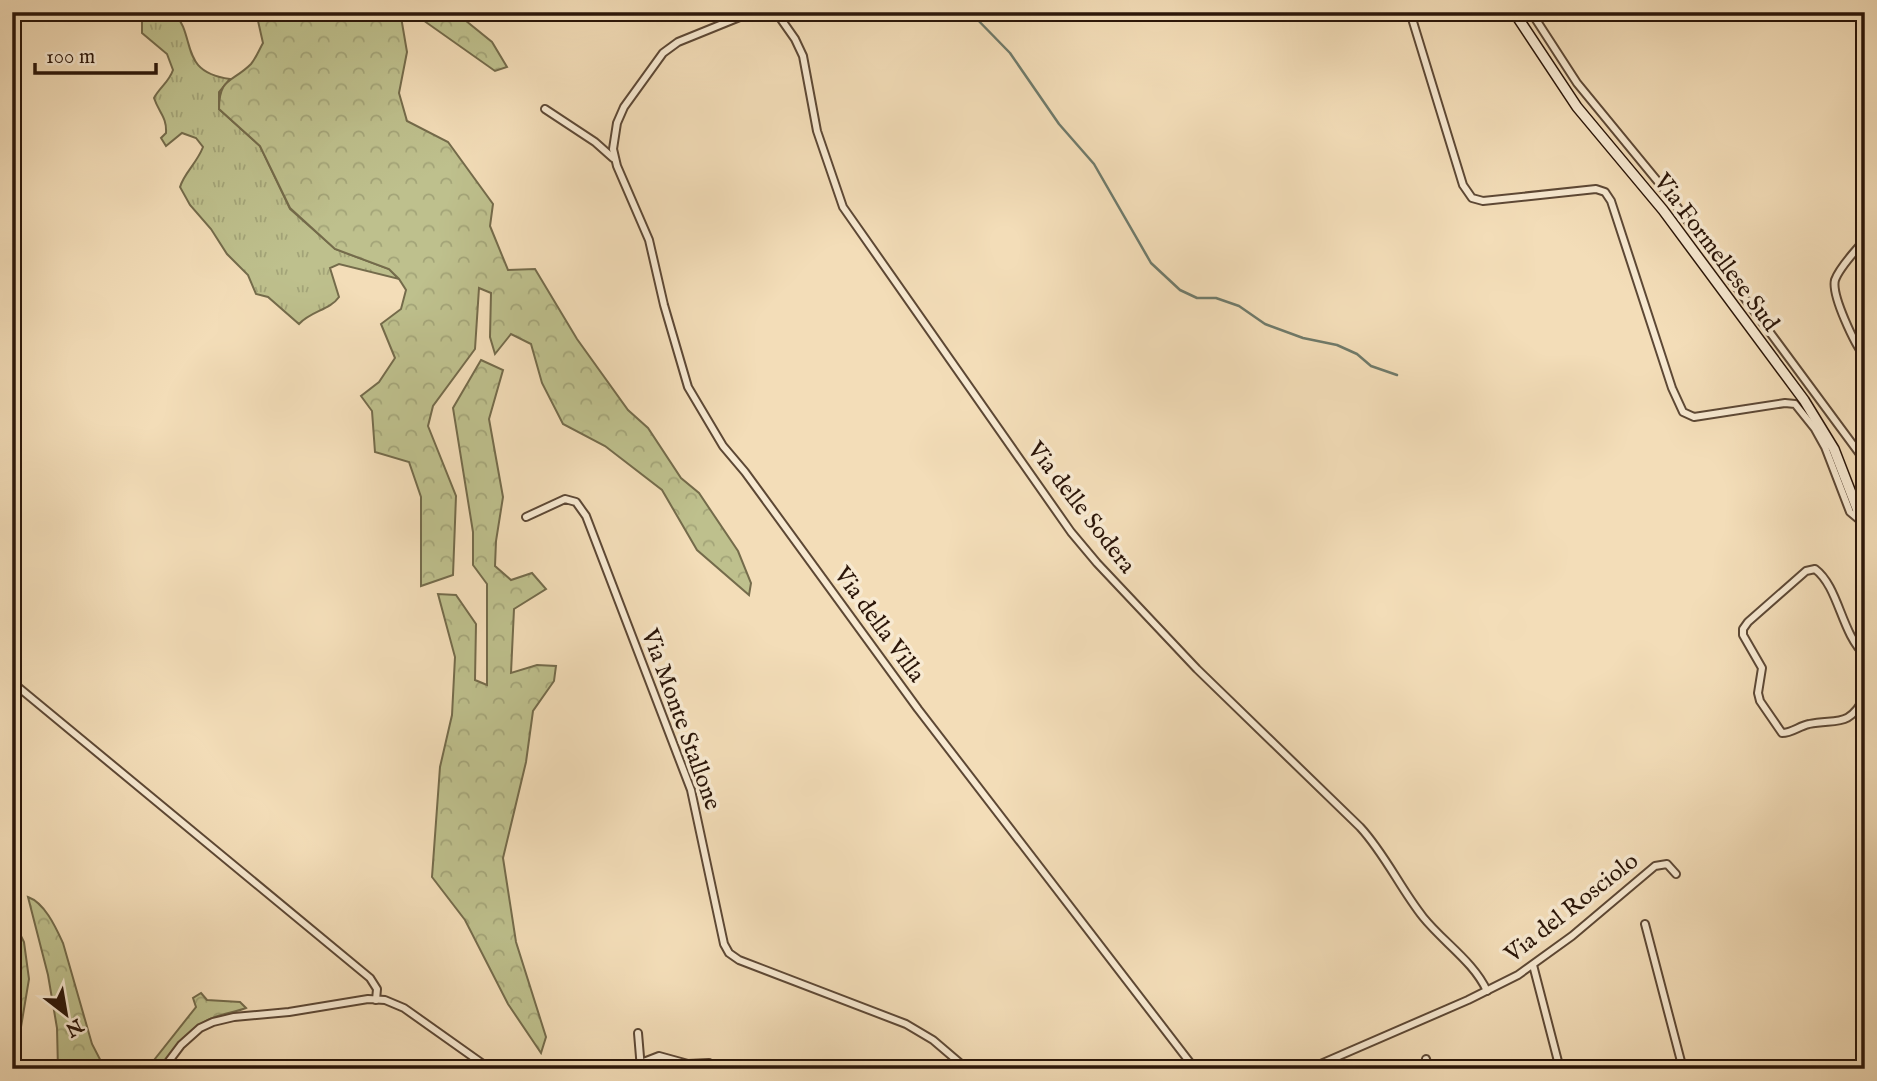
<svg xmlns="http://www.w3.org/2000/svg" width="1877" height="1081" viewBox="0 0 1877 1081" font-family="'IM FELL English',serif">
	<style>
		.grass { fill: url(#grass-tufts); stroke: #746b4b; stroke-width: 2 }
		.forest { fill: url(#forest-crowns); stroke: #746b4b; stroke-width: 2 }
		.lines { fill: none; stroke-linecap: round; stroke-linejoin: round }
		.stream { stroke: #6f7a6a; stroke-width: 2.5 }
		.street-casing { stroke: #5d4835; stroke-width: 10 }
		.secondary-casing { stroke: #2b1609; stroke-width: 12 }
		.street { stroke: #f7e9d1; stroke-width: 6 }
		.secondary { stroke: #f7e9d1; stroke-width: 9 }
		.labels { text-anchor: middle; stroke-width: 7; stroke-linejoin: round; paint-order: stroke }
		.street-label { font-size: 24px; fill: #2b1609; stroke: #f7e9d1 }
	</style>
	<defs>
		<pattern id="grass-tufts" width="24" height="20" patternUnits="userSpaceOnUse" patternTransform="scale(1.75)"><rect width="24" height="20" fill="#bec08d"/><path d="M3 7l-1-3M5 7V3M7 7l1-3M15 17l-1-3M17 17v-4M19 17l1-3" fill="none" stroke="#a3a478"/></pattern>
		<pattern id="forest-crowns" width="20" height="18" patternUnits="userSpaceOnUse" patternTransform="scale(1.75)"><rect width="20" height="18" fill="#bec08d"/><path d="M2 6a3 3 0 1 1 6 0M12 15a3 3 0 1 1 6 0" fill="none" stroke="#a3a478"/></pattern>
	</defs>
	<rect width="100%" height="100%" fill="#f3ddb8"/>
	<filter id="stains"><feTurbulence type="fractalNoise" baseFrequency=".00286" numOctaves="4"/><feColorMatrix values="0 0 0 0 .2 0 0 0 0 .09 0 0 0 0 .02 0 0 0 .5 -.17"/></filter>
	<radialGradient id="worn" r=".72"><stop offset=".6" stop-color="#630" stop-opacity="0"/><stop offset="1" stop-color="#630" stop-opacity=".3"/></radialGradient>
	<path class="grass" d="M150,12H174C197,38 178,72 230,79L219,92V109L260,146L290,209L335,249L389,269L399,279L339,264L330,268L339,297C330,310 311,311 299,324L268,297L256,294L248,275L227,254L211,229L190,205L180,187C184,173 197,163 203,147L196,138L182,133L166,146L161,138L166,133C167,117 159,113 154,98C160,87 169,82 173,70L167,54L142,33V20Z"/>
	<g class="forest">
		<path d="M256,12H455L492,42L507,67L495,71L413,13L401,17L407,52L399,93L407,121L448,142L493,204L490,226L508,270L535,269L577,339L628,410L648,428L681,478L699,493L738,551L751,583L749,595L697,550L662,490L605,446L563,424L542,383L531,344L511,334L495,354L490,337L491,293L479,288L475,349L433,406L428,426L456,496L453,575L421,586V497L409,462L375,452L372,411L361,396L379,382L395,358L381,324L401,309L406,290L399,279L389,269L335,249L290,208L260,146L219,109C219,77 232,83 251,64C256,58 259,50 263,43Z"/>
		<path d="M481,360L503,370L489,419L503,497L496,541L495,566L511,580L532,573L546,589L514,609L511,673L537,665L556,666L554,681L533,711L526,762L503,858L516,942L546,1037L541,1053L508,1004L465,920L432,877L440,767L452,715L455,657L438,594L456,595L476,624L475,680L487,685V584L473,565V532L453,408Z"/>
		<path d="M28,897C45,903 56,928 63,943L92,1044L105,1069H58L57,1028L48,975Z"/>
		<path d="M12,918L24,942L29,979L14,1069Z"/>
		<path d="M201,993L207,1000L240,1002L246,1008C236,1012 225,1013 215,1017C191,1025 173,1049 159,1069H147L196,1007L193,998Z"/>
	</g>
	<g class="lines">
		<path class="stream" d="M970,12L1010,53L1059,124L1094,164L1151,263L1180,290L1197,298H1216L1239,306L1265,324L1303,338L1337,345L1357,354L1371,366L1397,375"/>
		<g class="street-casing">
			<g id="street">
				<path d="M752,12L678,42L663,53L624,107L617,123L613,149L617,166L649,240L664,305L688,387L723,446L745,472L918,709L1195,1069"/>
				<path d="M776,12L795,39L803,56L817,131L843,207L1071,532L1097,563L1197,669L1360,827C1385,854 1400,888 1423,917C1443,942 1474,962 1487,991"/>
				<path d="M1410,12L1463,185L1472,198L1483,201L1596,189L1605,192L1611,201L1672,388L1683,412L1694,417L1785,403L1795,404L1815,429L1825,447L1850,512L1862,522"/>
				<path d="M1531,12L1577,83L1664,189L1865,461"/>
				<path d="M1865,77V94"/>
				<path d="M545,109L595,142L613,158"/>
				<path d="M1865,239C1856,251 1840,266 1835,280C1831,295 1855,345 1865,357"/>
				<path d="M526,517L565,499L576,502L586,516L691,790L724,944L729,953L739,960L906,1024L933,1040L967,1069"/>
				<path d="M1865,655C1841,633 1839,587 1815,569L1806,571L1748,622L1743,629V635L1762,668L1758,693L1760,701L1782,733C1792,733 1799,726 1809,724C1835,718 1849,729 1865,696"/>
				<path d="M12,682L370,978L377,989L376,1000"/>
				<path d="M1645,924L1683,1069"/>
				<path d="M1533,965L1560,1069"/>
				<path d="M638,1033L641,1069"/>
				<path d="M1426,1059L1429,1069"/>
				<path d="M641,1063L659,1056L688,1064L709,1063"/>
				<path d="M163,1069L181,1045L200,1028L213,1022L234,1017L289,1012L368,999L385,1000L404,1008L490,1069"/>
				<path d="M1309,1069L1468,1000L1518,975L1572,936L1655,866L1667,864L1676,874"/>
			</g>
		</g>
		<g class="secondary-casing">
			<path id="secondary" d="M1514,12L1577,107L1663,210L1804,400L1834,449L1865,529"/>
		</g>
		<use href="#street" class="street"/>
		<use href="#secondary" class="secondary"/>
	</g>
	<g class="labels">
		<g class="street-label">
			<text transform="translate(1717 252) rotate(53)" y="8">Via Formellese Sud</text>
			<text transform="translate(1082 507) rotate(52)" y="8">Via delle Sodera</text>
			<text transform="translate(880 624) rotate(54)" y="8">Via della Villa</text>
			<text transform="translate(682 719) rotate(70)" y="8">Via Monte Stallone</text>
			<text transform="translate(1571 907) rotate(-38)" y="8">Via del Rosciolo</text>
		</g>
	</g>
	<rect width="1877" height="1081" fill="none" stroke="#f3ddb8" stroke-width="42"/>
	<rect x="14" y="14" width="1849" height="1053" fill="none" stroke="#2b1609" stroke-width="3.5"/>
	<rect x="21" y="21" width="1835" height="1039" fill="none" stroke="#2b1609" stroke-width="2"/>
	<g transform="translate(66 1014) rotate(149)" stroke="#f7e9d1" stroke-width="5" paint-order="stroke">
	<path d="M0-5L12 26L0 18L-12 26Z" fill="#2b1609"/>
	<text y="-10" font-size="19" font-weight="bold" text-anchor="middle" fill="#2b1609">N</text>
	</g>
	<path d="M35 63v10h121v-10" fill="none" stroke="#2b1609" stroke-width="3.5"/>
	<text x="46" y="63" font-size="21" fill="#2b1609" stroke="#f7e9d1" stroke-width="5" paint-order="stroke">100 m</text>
	<rect width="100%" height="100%" filter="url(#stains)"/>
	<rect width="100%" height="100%" fill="url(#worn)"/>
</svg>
